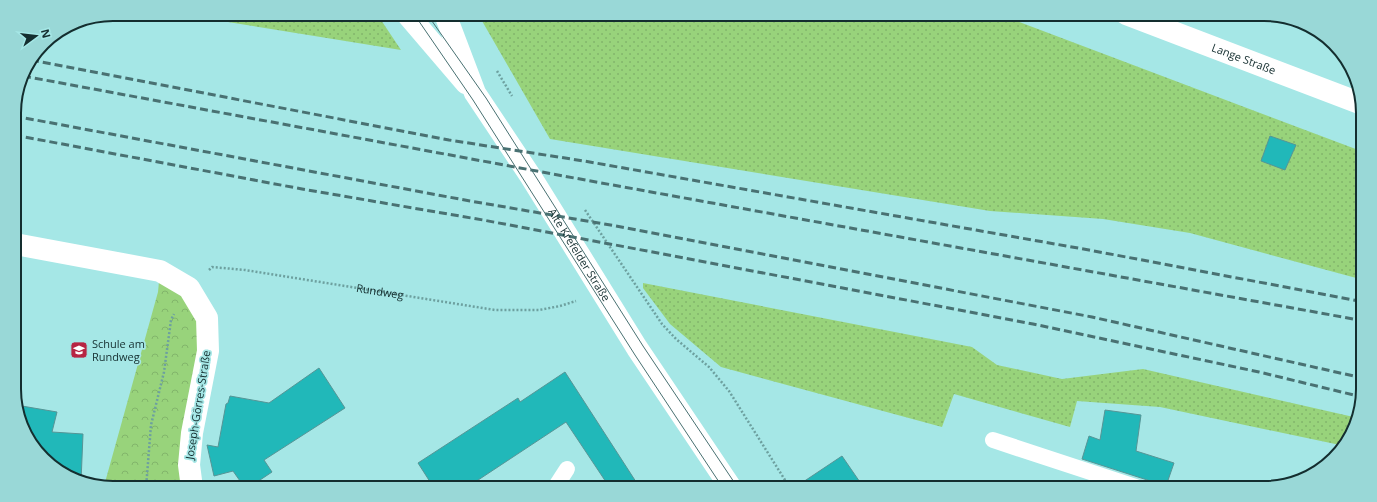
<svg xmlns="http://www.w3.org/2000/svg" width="1377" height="502" viewBox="0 0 1377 502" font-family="'Open Sans',sans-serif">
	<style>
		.grass { fill: url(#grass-dots) }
		.park { fill: url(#park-crowns) }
		.building { fill: #21b8b9; stroke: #569596 }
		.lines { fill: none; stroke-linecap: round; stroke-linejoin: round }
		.path { stroke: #6da09f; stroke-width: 2.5; stroke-dasharray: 2 2; stroke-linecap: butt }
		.service { stroke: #fff; stroke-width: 16 }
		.minor { stroke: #fff; stroke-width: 22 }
		.tertiary { stroke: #fff; stroke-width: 22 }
		.secondary { stroke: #fff; stroke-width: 22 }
		.tram { stroke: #497172; stroke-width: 1 }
		.rail { stroke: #497172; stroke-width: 3; stroke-dasharray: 8 4; stroke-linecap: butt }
		.labels { text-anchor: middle; stroke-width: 3.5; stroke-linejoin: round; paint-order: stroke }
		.street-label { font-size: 11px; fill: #142e2f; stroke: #a5e7e6 }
		.poi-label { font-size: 11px; fill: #142e2f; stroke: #a5e7e6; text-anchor: start }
		.rim { fill: none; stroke: #142e2f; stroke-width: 2 }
	</style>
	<defs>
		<pattern id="grass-dots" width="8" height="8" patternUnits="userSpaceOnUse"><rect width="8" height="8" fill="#98d37b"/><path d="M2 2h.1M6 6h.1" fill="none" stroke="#82b56b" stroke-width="1.8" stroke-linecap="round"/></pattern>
		<pattern id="park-crowns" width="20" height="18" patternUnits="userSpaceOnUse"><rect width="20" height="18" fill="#98d37b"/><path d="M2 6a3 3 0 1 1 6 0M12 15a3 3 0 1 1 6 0" fill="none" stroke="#82b56b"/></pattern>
	</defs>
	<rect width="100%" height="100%" fill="#a5e7e6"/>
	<g class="grass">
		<path d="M178,14H377L401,50Z"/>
		<path d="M478,14H998L1361,151L1360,279L1190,233L1103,219L990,211L550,139Z"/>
		<path d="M643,283L972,347L997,365L1062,379L1143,369L1358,418V421L1340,445L1160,407L1077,401L1070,427L954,394L942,427L721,367L670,324L643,288Z"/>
	</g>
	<path class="park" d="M160,271L207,318L192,488H113L104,486L158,292Z"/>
	<g class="building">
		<path d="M1270,136L1296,145L1285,170L1261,161Z"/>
		<path d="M319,368L345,408L264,460L272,472L248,488H245L233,471L214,476L207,445L218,447L226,404L228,403L230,396L269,403Z"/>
		<path d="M565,372L640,488H610L566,422L466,488H434L418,463L518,398L520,402Z"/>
		<path d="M16,405L57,412L52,432L83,434L81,482L38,454L16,408Z"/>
		<path d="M1105,410L1141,415L1136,451L1174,463L1166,486L1082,459L1089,436L1100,440Z"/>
		<path d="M842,456L864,488H794Z"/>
	</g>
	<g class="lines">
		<g class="path">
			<path d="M497,71L512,96"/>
			<path d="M585,210L662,324L676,339L709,367L729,391L790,488"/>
			<path id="s1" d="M209,270L212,267L245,270L495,310H539L560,306L576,301"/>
			<path d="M146,488L151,425L164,372L171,320L174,314"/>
		</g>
		<g class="service">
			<path d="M993,440L1139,488"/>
			<path d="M555,488L556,486L567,469"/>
		</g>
		<path class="minor" d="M15,244L160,271L189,288L207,318L208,351L192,433L189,465L192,488"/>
		<g class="tertiary">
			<path d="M407,14L466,83"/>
			<path id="s2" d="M445,14L475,93L531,177L637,348L731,488"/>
		</g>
		<path class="secondary" id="s3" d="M1126,14L1362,104"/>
		<g class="tram">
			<path d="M414,14L473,100L635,355L723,488"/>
			<path d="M427,14L486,98L643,346L738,488"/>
		</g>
		<g class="rail">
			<path d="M31,60L449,140L584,161L1089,250L1359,301"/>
			<path d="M23,76L596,182L1359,320"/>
			<path d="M14,116L470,201L616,226L1092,317L1358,377"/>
			<path d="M14,135L302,189L483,220L1033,324L1259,372L1358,396"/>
		</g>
	</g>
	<defs>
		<g id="school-square" transform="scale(0.9)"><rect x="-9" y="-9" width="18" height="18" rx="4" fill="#b72543" stroke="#a5e7e6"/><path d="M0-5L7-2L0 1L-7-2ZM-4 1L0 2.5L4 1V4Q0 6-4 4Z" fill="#fff"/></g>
	</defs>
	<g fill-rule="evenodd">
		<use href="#school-square" x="79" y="350"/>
	</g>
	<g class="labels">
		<g class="street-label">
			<text dy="4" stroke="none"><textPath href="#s3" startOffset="126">Lange Straße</textPath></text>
			<text dy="4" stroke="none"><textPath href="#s2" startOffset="277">Alte Krefelder Straße</textPath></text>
			<text dy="4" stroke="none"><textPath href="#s1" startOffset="174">Rundweg</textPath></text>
			<text transform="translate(198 405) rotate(-81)" y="4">Joseph-Görres-Straße</text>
		</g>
		<g class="poi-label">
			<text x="92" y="348">Schule am<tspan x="92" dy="13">Rundweg</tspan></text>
		</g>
	</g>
	<path d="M0 0H1377V502H0ZM113 21H1264A92 92 0 0 1 1356 113V389A92 92 0 0 1 1264 481H113A92 92 0 0 1 21 389V113A92 92 0 0 1 113 21Z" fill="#99d8d7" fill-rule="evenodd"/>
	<path class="rim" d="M113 21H1264A92 92 0 0 1 1356 113V389A92 92 0 0 1 1264 481H113A92 92 0 0 1 21 389V113A92 92 0 0 1 113 21Z"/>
	<g transform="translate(36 36) rotate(75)" stroke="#a5e7e6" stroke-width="3" paint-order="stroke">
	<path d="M0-3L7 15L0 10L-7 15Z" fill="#142e2f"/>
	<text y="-6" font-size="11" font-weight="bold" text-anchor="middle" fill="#142e2f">N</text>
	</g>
</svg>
